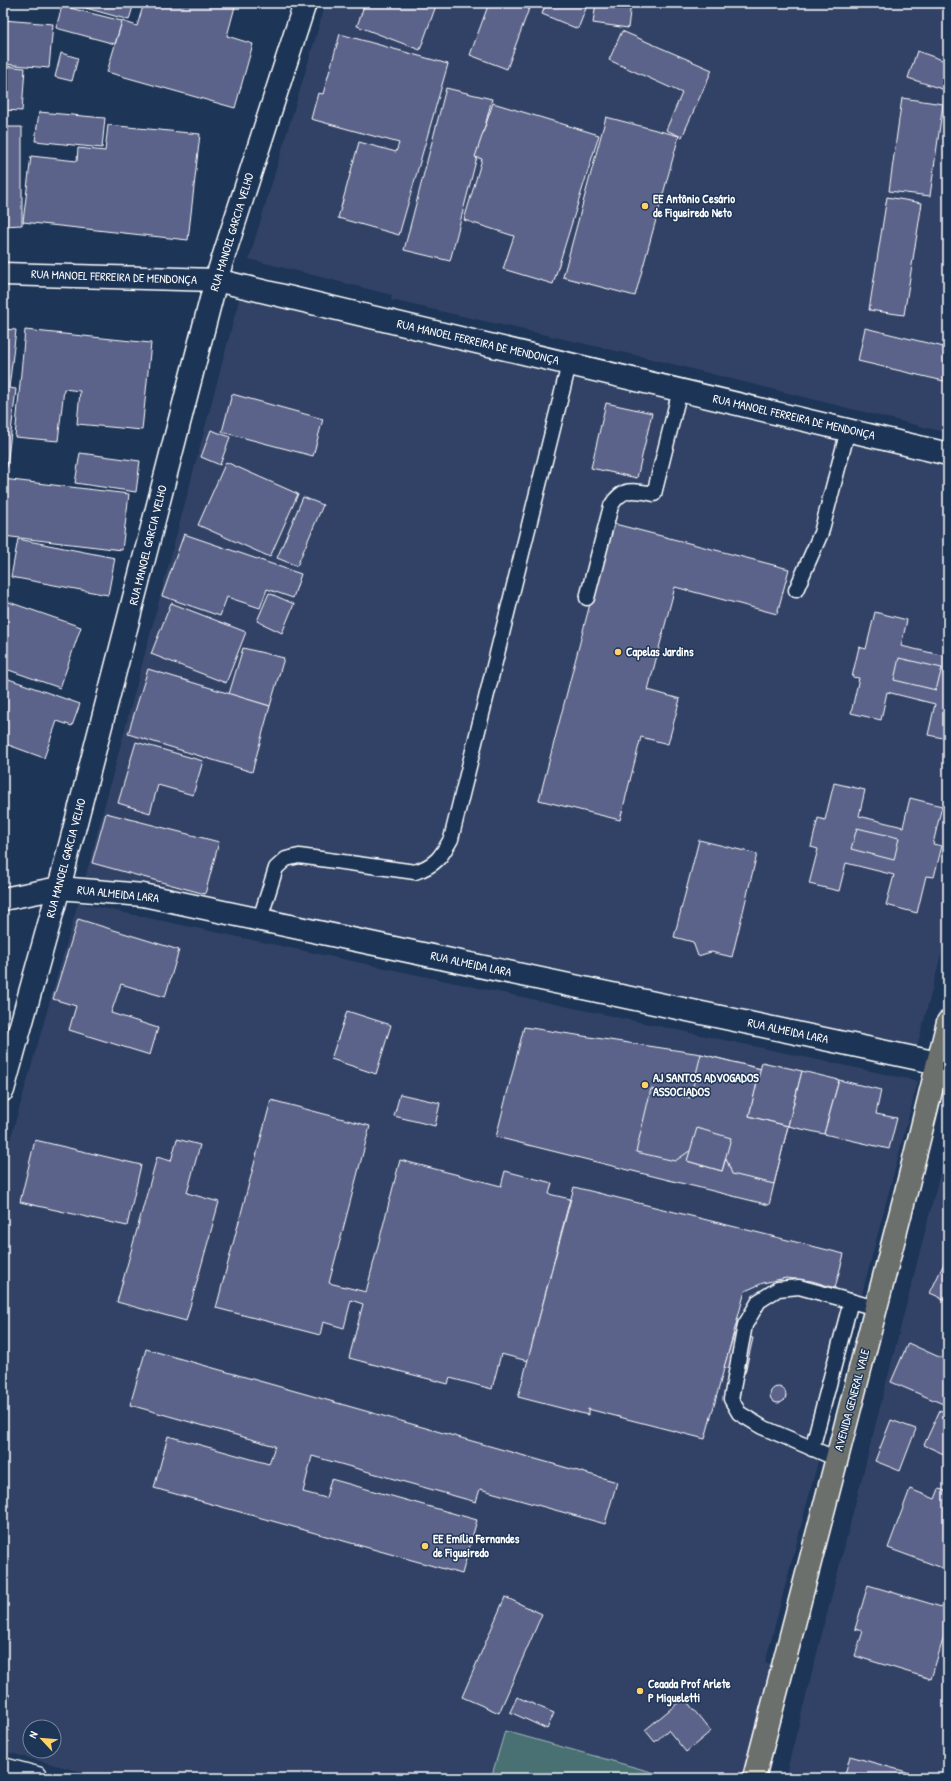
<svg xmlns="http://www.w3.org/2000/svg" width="951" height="1781" viewBox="0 0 951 1781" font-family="'Patrick Hand',sans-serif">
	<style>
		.built { fill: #304366; fill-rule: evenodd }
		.green { fill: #4a7073; stroke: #a4b8b9 }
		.building { fill: #5c648a; stroke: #fff }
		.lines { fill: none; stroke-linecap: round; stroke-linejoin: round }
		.service-casing { stroke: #fff; stroke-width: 17 }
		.minor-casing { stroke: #fff; stroke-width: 25 }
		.primary-casing { stroke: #fff; stroke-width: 25 }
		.service { stroke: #1d3557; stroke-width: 14 }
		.minor { stroke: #1d3557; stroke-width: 22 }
		.primary { stroke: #6c706d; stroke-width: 22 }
		.poi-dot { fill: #ffd166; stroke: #1d3557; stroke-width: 1.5 }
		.labels { text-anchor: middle; stroke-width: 3; stroke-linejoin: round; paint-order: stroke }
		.poi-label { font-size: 12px; font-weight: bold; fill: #fff; stroke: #1d3557; text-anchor: start }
		.street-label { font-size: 12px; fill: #fff; stroke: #1d3557 }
	</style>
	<rect width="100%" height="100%" fill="#1d3557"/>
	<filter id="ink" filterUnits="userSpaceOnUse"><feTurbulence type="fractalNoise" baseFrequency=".025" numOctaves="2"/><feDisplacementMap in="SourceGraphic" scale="8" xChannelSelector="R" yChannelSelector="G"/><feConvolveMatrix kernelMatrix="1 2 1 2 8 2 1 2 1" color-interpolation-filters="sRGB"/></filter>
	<g filter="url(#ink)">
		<g class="built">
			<path d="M326,3H948V433L656,360L391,300L392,295L249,259Z"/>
			<path d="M240,296L948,452V928L917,1047L85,879Z"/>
			<path d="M78,903L918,1081L765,1663L772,1665L744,1775L736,1773L734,1778H104L3,1751V1165ZM30,1727H54V1751H30Z"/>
			<path d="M948,1142V1778H785Z"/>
		</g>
		<path class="green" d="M505,1731L673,1778H491Z"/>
		<g class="building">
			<path d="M68,3H134L129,20Z"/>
			<path d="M144,3H236L227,36L253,44L235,108L107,72L122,21L137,26Z"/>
			<path d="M365,3H437L420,50L357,26Z"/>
			<path d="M489,3H531L507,69L470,55Z"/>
			<path d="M546,3H588L578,29L542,14Z"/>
			<path d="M596,3H631L628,28L593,23Z"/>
			<path d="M62,6L122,21L115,44L56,28Z"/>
			<path d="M3,20L53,24L49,68L3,64Z"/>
			<path d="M622,31L712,70L682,137L666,130L682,93L609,60Z"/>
			<path d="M340,34L448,64L399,235L338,218L359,142L396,152L399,143L311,119L318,93L323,94Z"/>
			<path d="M917,51L948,62V91L908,78Z"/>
			<path d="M61,53L78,58L72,81L55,77Z"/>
			<path d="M3,66L25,68L22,111L3,110Z"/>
			<path d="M446,88L492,99L450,261L404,250Z"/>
			<path d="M902,98L943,104L930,196L889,191Z"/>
			<path d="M493,103L599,135L553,284L503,269L514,236L464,220L482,159L475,157Z"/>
			<path d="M39,112L105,118L102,148L35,141Z"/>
			<path d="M606,117L679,136L635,296L563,277Z"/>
			<path d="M108,125L200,134L188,240L23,222L31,156L77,161L78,148L105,151Z"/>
			<path d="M3,127H22V225L3,226Z"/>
			<path d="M887,197L922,203L904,315L869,310Z"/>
			<path d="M865,328L948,348V382L858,361Z"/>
			<path d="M3,329L16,330L9,388L16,389L7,467L3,466Z"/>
			<path d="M25,330L151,343L142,430L77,424L80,391L64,389L58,441L15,437Z"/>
			<path d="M232,394L323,419L313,456L222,432Z"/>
			<path d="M606,403L652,413L637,478L591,468Z"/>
			<path d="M211,430L230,437L220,465L201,457Z"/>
			<path d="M80,453L140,461L136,492L75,483Z"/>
			<path d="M226,462L298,494L270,557L198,525Z"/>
			<path d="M3,479L129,494L122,550L3,536Z"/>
			<path d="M303,497L323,505L297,566L277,558Z"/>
			<path d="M611,523L789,569L777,614L675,587L648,690L680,699L668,744L641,737L620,820L539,800Z"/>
			<path d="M184,534L301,574L293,598L267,589L260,608L227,597L220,616L162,596Z"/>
			<path d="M18,539L115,558L108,595L11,577Z"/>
			<path d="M269,593L294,604L282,633L257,621Z"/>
			<path d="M3,600L81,627L60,688L3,668Z"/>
			<path d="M171,603L246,632L226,683L151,654Z"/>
			<path d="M875,612L907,620L901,646L945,656L948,643V739L928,735L935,704L887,692L881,720L851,713L859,678L852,677L859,647L866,649Z"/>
			<path d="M243,648L284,658L270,706L229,694Z"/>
			<path d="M899,658L942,668L936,690L894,680Z"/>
			<path d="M148,669L270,706L252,772L128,734Z"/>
			<path d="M3,677L80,704L72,726L57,721L44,758L3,743Z"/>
			<path d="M136,742L203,761L193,795L158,785L150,813L118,803Z"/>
			<path d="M834,783L865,790L859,816L903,827L910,798L942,806L933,844L942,846L934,877L926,876L917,913L886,905L894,875L846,863L839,891L809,884L818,849L811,847L818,818L825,820Z"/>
			<path d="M106,813L219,842L205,894L92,863Z"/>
			<path d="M857,828L899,838L894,860L851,849Z"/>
			<path d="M699,840L757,854L732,957L711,952L698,956L693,942L674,937Z"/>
			<path d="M78,919L179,950L165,997L121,984L111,1013L158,1028L150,1055L69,1030L76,1006L53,999Z"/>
			<path d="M347,1011L391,1025L376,1074L331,1059Z"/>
			<path d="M524,1027L701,1054L761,1069L749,1116L788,1126L769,1205L496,1137Z"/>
			<path d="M701,1054L761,1069L749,1116L788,1126L774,1184L732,1174L726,1158L722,1171L687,1161L691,1150L675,1161L636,1152L651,1089L690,1098Z"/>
			<path d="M762,1062L802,1071L788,1126L749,1116Z"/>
			<path d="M802,1071L839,1080L824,1134L788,1126Z"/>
			<path d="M839,1080L881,1090L876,1114L897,1118L889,1149L824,1134Z"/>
			<path d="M400,1094L440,1103L435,1126L394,1116Z"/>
			<path d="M271,1100L370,1126L329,1283L366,1292L400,1160L501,1186L505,1171L552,1183L549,1194L570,1199L528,1361L501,1354L492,1389L450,1378L448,1384L349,1358L363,1304L351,1300L344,1328L323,1322L320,1335L216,1308Z"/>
			<path d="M697,1128L731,1138L722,1171L687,1161Z"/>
			<path d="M177,1139L200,1145L187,1193L219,1202L186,1321L117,1302L157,1157L171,1161Z"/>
			<path d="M35,1140L141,1165L127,1226L20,1202Z"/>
			<path d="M574,1187L844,1254L835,1288L812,1281L786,1278L763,1283L745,1291L705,1439L588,1409V1415L518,1397Z"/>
			<path d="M948,1255V1301L930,1293Z"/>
			<path d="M734,1334L753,1338L745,1373L724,1367Z"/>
			<path d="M908,1343L948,1361V1406L891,1382Z"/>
			<path d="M146,1349L617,1482L605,1524L480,1489L476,1502L312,1456L303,1492L326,1498L331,1479L477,1520L462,1574L154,1488L168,1436L269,1464L275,1446L130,1405Z"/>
			<circle cx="778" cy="1395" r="8"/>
			<path d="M940,1410L948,1414V1456L924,1445Z"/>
			<path d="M891,1420L916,1429L900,1471L875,1461Z"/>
			<path d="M910,1489L935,1499L939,1489L948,1492V1570L888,1548Z"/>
			<path d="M868,1585L948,1609V1623L931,1679L855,1656L863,1631L855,1629Z"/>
			<path d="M505,1597L542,1614L499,1713L462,1697Z"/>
			<path d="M3,1693L10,1695L3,1718Z"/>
			<path d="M517,1697L554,1713L547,1729L510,1712Z"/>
			<path d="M684,1698L711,1731L686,1752L668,1730L655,1742L645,1730Z"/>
			<path d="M850,1756L928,1778H844Z"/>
		</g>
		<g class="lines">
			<g class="service-casing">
				<g id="service">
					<path d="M796,590L821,533L848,430"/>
					<path d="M587,598L611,506C622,487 634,490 654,494L680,390"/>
					<path d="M260,919L276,868L286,859L299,856L415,872C436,865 441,857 451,839L569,364"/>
					<path d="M812,1449L851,1301"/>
					<path d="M837,1459L762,1427L739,1413L731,1399L745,1325L759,1301L778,1289L799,1287L876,1308"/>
				</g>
			</g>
			<g class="minor-casing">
				<g id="minor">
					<path d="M3,274L216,280L948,454"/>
					<path d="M3,899L59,888L143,895L938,1063"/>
					<path d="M3,1090L59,888L216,280L305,3"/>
					<path d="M3,1769L37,1778"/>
				</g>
			</g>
			<g class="primary-casing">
				<path id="primary" d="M754,1778L905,1196L948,1022"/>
			</g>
			<use href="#service" class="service"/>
			<use href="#minor" class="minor"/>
			<use href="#primary" class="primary"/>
		</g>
	</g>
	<g class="poi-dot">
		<circle cx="645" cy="206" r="4"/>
		<circle cx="618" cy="652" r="4"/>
		<circle cx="645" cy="1085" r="4"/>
		<circle cx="425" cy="1546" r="4"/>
		<circle cx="640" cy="1691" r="4"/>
	</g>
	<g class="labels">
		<g class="poi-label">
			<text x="653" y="203">EE Antônio Cesário<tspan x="653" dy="14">de Figueiredo Neto</tspan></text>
			<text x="626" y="656">Capelas Jardins</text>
			<text x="653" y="1082">AJ SANTOS ADVOGADOS<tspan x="653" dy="14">ASSOCIADOS</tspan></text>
			<text x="433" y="1543">EE Emília Fernandes<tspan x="433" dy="14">de Figueiredo</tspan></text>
			<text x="648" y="1688">Ceaada Prof Arlete<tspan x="648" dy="14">P Migueletti</tspan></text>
		</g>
		<g class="street-label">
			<text transform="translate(232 232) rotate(-73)" y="4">RUA MANOEL GARCIA VELHO</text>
			<text transform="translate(114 277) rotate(2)" y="4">RUA MANOEL FERREIRA DE MENDONÇA</text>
			<text transform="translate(478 342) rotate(13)" y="4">RUA MANOEL FERREIRA DE MENDONÇA</text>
			<text transform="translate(794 417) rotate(13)" y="4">RUA MANOEL FERREIRA DE MENDONÇA</text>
			<text transform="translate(148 545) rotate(-76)" y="4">RUA MANOEL GARCIA VELHO</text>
			<text transform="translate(66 858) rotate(-75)" y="4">RUA MANOEL GARCIA VELHO</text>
			<text transform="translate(118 894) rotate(6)" y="4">RUA ALMEIDA LARA</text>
			<text transform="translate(471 964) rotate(12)" y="4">RUA ALMEIDA LARA</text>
			<text transform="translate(788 1031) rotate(12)" y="4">RUA ALMEIDA LARA</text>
			<text transform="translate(852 1400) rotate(-75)" y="4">AVENIDA GENERAL VALE</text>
		</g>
	</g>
	<rect width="951" height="1781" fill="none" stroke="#1d3557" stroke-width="16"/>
	<rect x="8" y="8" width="935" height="1765" fill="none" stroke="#fff" stroke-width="1.5" filter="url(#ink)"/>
	<g transform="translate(42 1739) rotate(296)"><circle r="19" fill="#1d3557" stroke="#77869a"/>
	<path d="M0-3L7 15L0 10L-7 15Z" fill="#ffd166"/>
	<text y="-6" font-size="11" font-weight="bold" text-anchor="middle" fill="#ffffff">N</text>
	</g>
</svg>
